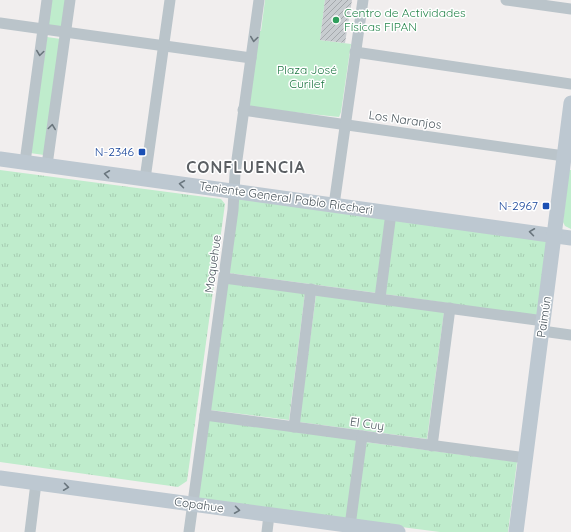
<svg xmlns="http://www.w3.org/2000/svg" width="571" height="532" viewBox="0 0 571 532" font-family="Quicksand,sans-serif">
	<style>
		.grass { fill: url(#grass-tufts) }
		.green { fill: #bfeccc }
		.building { fill: url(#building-hatch) }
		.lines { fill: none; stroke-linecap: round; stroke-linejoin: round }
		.street { stroke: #bac4ca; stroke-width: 11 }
		.secondary { stroke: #bdc8d1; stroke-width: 15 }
		.oneway { stroke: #6a757c }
		.oneway2 { stroke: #6a767e }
		.leisure-dot { fill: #2e9e5b; stroke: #fff; stroke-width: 1.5 }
		.transit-dot { fill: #1a4fb4; stroke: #fff; stroke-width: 1.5 }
		.labels { text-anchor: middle; stroke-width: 3; stroke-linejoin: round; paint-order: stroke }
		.leisure-label { font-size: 12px; fill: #27864d; stroke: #fff; text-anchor: start }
		.park-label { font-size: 12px; fill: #1d7742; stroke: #fff }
		.street-label { font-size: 12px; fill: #47535a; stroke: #fff }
		.transit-label { font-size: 12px; fill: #164399; stroke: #fff; text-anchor: end }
		.district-label { font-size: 16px; font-weight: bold; letter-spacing: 1px; fill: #5b5f63; stroke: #fff }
	</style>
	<defs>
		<pattern id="grass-tufts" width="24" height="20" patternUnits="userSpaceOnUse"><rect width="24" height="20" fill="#bfeccc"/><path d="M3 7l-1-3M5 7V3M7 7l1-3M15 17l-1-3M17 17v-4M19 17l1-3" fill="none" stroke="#a6ccb1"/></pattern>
		<pattern id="building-hatch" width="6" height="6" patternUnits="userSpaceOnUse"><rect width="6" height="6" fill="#c8ccd0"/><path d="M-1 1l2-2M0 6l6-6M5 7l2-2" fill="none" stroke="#a4a8ac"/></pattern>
	</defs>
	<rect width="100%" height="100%" fill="#f1eeee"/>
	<g class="grass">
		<path d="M0,170L221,199L225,204L187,481L178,487L0,462Z"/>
		<path d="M239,198L387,218L377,293L229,273Z"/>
		<path d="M394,219L548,241L537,316L384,294Z"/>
		<path d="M227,283L305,293L289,420L210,410Z"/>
		<path d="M316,295L444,312L427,439L299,422Z"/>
		<path d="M209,420L357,440L346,520L198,499Z"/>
		<path d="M365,442L517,462L508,532H440L355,521Z"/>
	</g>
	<g class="green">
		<path d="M52,0H66L62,27L48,25Z"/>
		<path d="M265,0H325L320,40L351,44L341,112L339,117L255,108L249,105L257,31H261Z"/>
		<path d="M47,37L61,39L44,155L30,153Z"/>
		<path d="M569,170H571V229L565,226L563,222Z"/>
	</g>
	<path class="building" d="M325,0H352L345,43L320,40Z"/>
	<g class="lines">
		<g class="street">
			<path d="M506,0L571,9"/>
			<path d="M0,23L251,58"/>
			<path d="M355,52L571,84"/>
			<path d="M243,110L564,156"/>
			<path d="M25,162L47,0"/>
			<path d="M47,165L70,0"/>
			<path d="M145,179L170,0"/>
			<path d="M334,205L363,0"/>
			<path d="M224,278L544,321"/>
			<path d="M380,298L391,213"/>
			<path d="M542,331L571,335"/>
			<path d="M205,415L526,458"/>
			<path d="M294,427L311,289"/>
			<path d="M432,446L450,308"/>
			<path d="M350,526L362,436"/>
			<path d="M30,532L36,483"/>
			<path d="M189,532L233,210L235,174L259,0"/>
			<path d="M267,532L269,515"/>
		</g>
		<g class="secondary">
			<path d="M0,159L571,238"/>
			<path d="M0,478L398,532"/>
			<path d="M516,532L571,103"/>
		</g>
	</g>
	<defs><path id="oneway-chevron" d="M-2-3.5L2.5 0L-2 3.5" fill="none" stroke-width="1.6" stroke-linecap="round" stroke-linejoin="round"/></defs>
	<g class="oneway">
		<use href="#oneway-chevron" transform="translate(254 39) rotate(98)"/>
		<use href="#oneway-chevron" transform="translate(40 53) rotate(98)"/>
		<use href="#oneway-chevron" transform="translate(52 127) rotate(-82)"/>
	</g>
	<g class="oneway2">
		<use href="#oneway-chevron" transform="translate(107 174) rotate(-172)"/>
		<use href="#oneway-chevron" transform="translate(182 184) rotate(-172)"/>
		<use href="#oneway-chevron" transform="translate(532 232) rotate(-172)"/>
		<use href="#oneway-chevron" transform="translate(66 487) rotate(8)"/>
		<use href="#oneway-chevron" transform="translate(237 510) rotate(8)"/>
	</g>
	<circle class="leisure-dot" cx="336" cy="20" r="4"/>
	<g class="transit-dot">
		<rect x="138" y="148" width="8" height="8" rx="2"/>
		<rect x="542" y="202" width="8" height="8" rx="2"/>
	</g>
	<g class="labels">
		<g class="leisure-label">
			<text x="344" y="17">Centro de Actividades<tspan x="344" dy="14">Físicas FIPAN</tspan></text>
		</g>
		<g class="park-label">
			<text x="307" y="74">Plaza José<tspan x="307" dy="14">Curilef</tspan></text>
		</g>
		<g class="street-label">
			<text transform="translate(405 120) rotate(8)" y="4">Los Naranjos</text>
			<text transform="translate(286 198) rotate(8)" y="4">Teniente General Pablo Riccheri</text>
			<text transform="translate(213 264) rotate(-82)" y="4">Moquehue</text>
			<text transform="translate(544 317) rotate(-82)" y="4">Paimún</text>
			<text transform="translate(367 424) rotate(8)" y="4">El Cuy</text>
			<text transform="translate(199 505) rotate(8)" y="4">Copahue</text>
		</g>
		<g class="transit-label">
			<text x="134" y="156">N-2346</text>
			<text x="538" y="210">N-2967</text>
		</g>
		<g class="district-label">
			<text x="246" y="173">CONFLUENCIA</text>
		</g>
	</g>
</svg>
